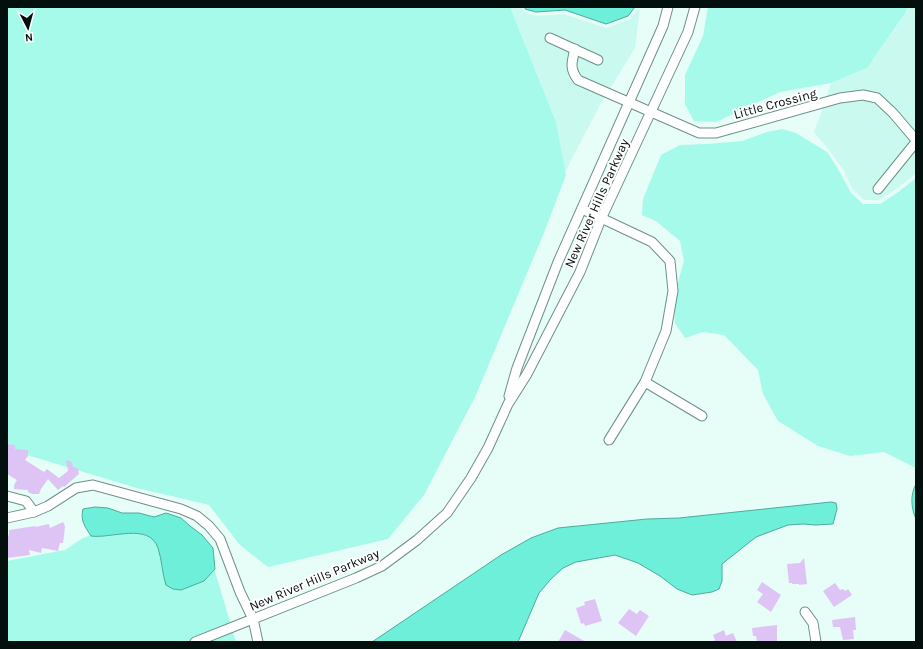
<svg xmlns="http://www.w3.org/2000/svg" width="923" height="649" viewBox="0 0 923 649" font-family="Karla,sans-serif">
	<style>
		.built { fill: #c9f9ef }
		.green { fill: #a5faea }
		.water { fill: #6defda; stroke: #4dac9c }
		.building { fill: #dec4f5 }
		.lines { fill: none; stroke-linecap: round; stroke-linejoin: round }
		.minor-casing { stroke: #6d9089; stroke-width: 11 }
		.minor { stroke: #fff; stroke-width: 9 }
		.labels { text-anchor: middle; stroke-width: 4; stroke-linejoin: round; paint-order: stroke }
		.street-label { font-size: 13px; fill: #030f0d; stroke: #fff }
	</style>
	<rect width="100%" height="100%" fill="#e7fdf8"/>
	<g class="built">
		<path d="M510,7H521L524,12L536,16L564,14L606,28L630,19L640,7L635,48L601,103L565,172L556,122Z"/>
		<path d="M908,7H916V133L896,110L877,94L862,91L826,98L831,83L867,68L905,13Z"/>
		<path d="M863,99L875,102L891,116L912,141L873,190L878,195L916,149V173L895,190L879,200H864L854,191L845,174V172L829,150L814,132L823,108L841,103Z"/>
	</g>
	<g class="green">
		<path d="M7,7H510L556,122L566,175L543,235L476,395L424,495L388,539L268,567L240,545L209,505L137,488L7,449Z"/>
		<path d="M708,7H908L905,13L867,68L831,83L780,92L716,122L694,121L685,104V75L703,36Z"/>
		<path d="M782,129L796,133L827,152L838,169L851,193L863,204H880L897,193L916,178V468L884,452L850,456L818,446L778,421L763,394L758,370L724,335L703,332L685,338L675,323L673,300L684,261L680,241L656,221L642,215L643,199L661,155L680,145L707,144L742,141L767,132Z"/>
		<path d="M129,528L214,568L236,642H7V561L65,550L83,538L105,530Z"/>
	</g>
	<g class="water">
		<path d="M525,7H635L628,16L606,24L565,10L536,12L525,9Z"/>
		<path d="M916,484V519C911,508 910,495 916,484Z"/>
		<path d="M831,502L836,503L837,509L833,524L815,525L803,524L788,525L756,537L722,564V581L719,589L712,592L692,595L677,589L660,576L638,563L615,555L576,562L563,568L551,579L539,593L518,642H372L501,555L531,538L558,528L647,519L679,518Z"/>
		<path d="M95,507L108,508L122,513H139L154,517L166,513L181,518L190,526L202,535L213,548L215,569L204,581L181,590L173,589L166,585C162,573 162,560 158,548C149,522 111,539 91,536C85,527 80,520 83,509Z"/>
	</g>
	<g class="building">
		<path d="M7,444L15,445V449L28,450V456L25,460L44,472L47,469L59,478L68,471L66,460L72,462L73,467L78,468L79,474L64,487L63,486L58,490L48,479L41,489L39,494H32L28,492V490L14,489V485L17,480L7,474Z"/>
		<path d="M63,522L65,526L64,536L63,543H60L58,551L42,548L41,553L29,550L30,555L7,558V540L9,534V530L35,526V527L49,524L50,528Z"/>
		<path d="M804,558L807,584L799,585V584H792V583H789L787,564L800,563Z"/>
		<path d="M762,582L781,595L771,612L757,602L763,594L757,590Z"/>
		<path d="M835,583L840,590L843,589L845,591L848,589L852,595L834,607L823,591Z"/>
		<path d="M595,599L602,621L585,626L584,623L581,624L576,608L585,605L584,602Z"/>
		<path d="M629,609L637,614L640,610L649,616L636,636L618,623Z"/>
		<path d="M855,617L856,630H853L854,639L843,640L840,627H833L832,620Z"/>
		<path d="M777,625V642H757L756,636H753L752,628Z"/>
		<path d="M565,630L586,642H558Z"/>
		<path d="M724,630L726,636L733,633L737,642H711L715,640L713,635Z"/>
	</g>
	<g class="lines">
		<g class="minor-casing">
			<g id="minor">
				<path d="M550,38L598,60"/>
				<path d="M575,49C572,62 569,68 578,80L699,133H716L840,98L863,95L877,98L893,113L916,140"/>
				<path d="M878,189L916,142"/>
				<path d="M582,209L652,242L670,261L673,291L666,331L645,382L609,440"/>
				<path d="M645,382L702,416"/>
				<path d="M509,396L517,368L558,262L663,26L668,7"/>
				<path d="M7,496L26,501L34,512L7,518"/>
				<path d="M34,512L48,506L76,488L93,485L181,509L197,516L209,526L220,539L240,592L253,619L258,642"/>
				<path d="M805,612L813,623L816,642"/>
				<path d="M195,642L356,578L382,566L417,540L447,513L471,478L488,448L508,404L527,374L580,272L601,219L688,32L695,7"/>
			</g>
		</g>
		<use href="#minor" class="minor"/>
	</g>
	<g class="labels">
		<g class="street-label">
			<text transform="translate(775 103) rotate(-15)" y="5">Little Crossing</text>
			<text transform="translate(596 203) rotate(-66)" y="5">New River Hills Parkway</text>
			<text transform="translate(314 579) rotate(-23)" y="5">New River Hills Parkway</text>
		</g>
	</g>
	<rect width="923" height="649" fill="none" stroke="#030f0d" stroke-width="16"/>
	<g transform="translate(28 28) rotate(174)" stroke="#ffffff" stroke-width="3" paint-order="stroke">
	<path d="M0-3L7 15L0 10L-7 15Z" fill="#030f0d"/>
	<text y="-6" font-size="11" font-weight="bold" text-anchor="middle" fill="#030f0d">N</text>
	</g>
</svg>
